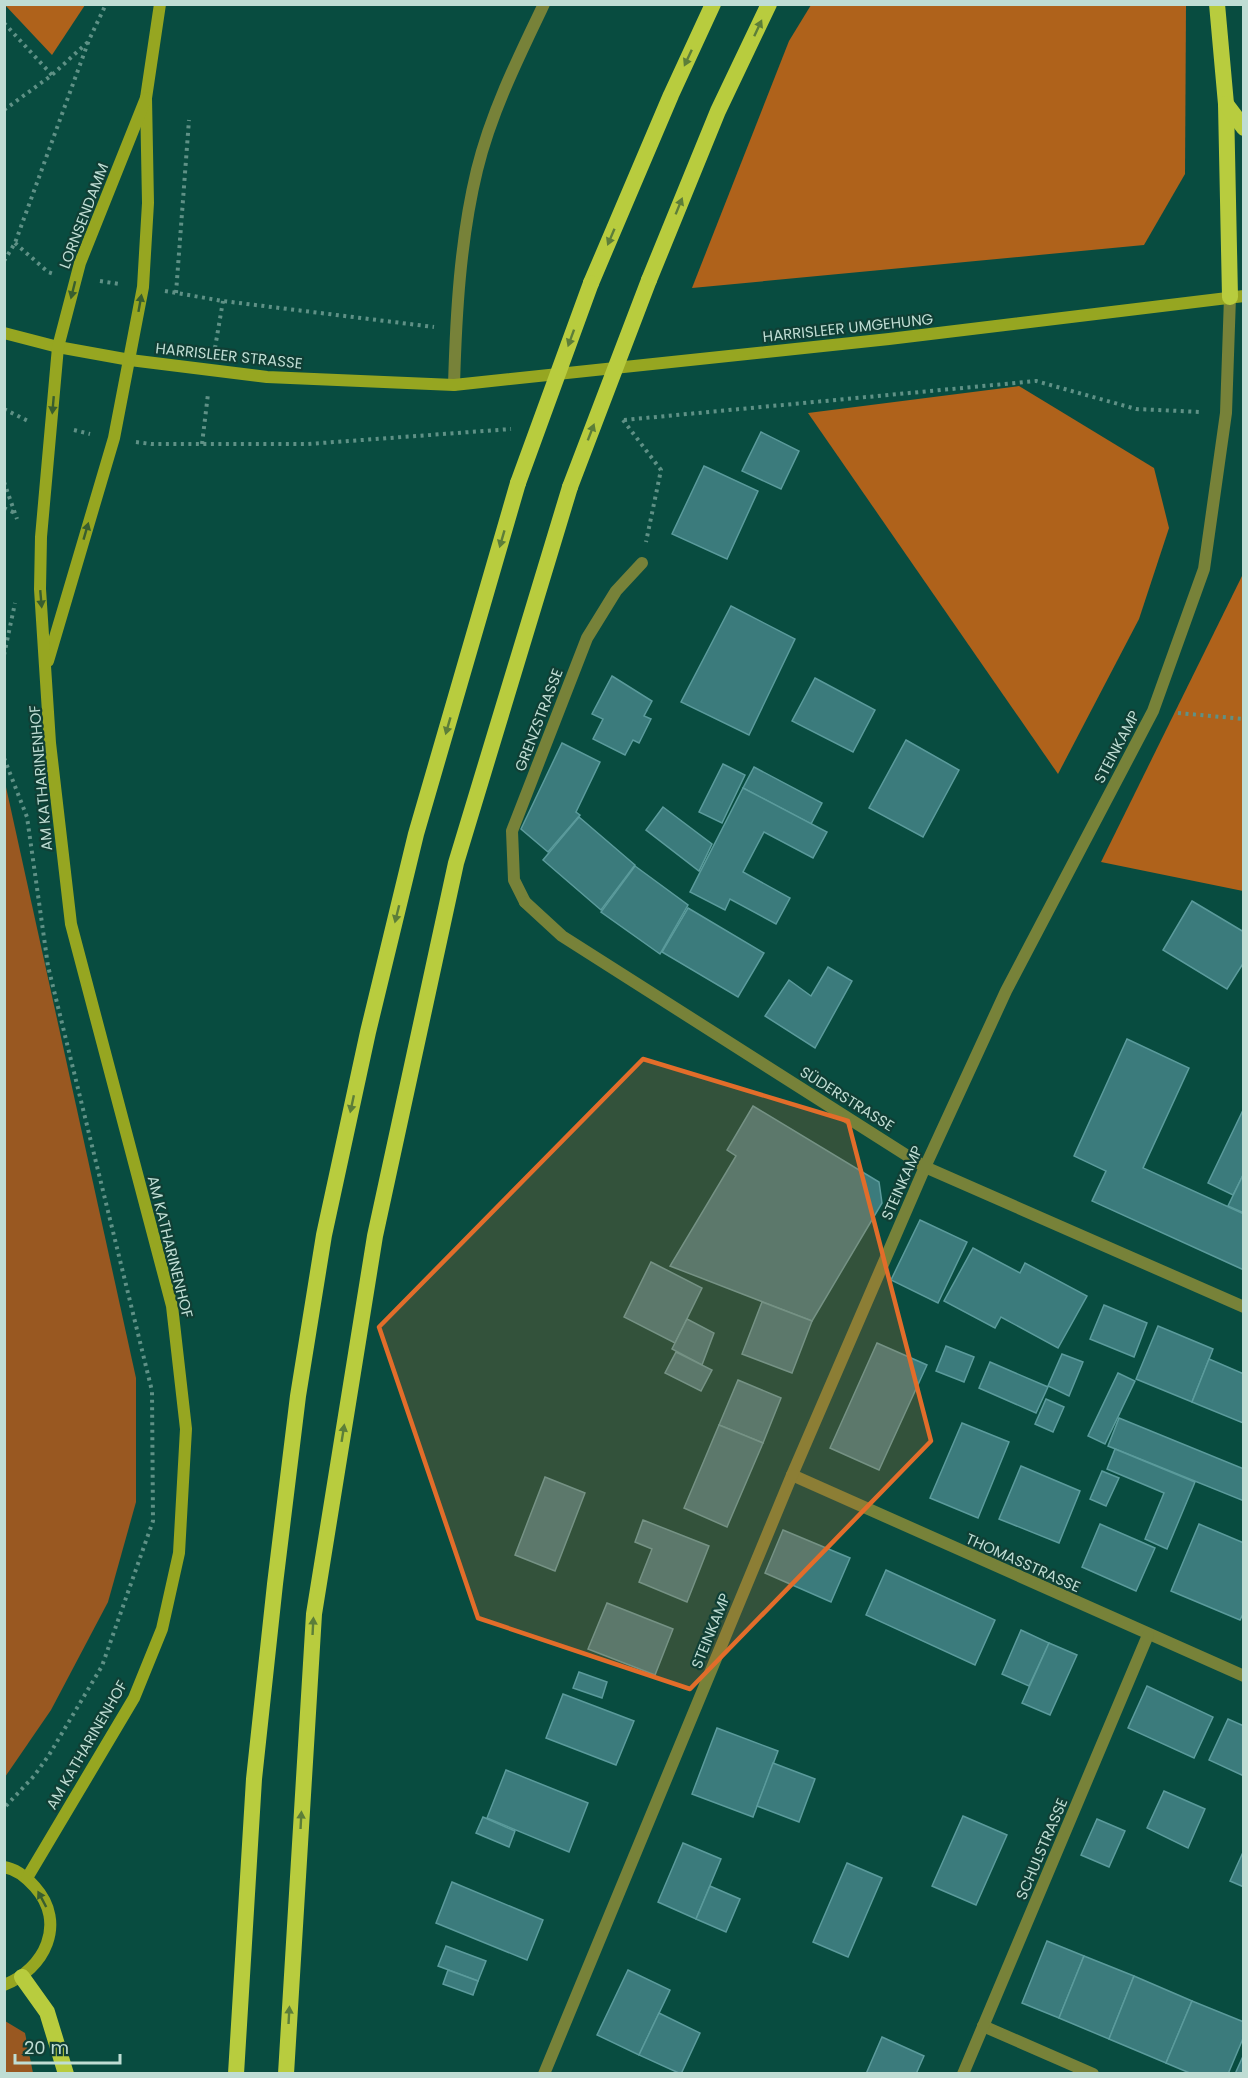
<svg xmlns="http://www.w3.org/2000/svg" width="1248" height="2078" viewBox="0 0 1248 2078" font-family="Poppins,sans-serif">
	<style>
		.green { fill: #995821 }
		.forest { fill: #af621b }
		.building { fill: #3b7b7c; stroke: #5b9b9c; stroke-width: 1.5 }
		.lines { fill: none; stroke-linecap: round; stroke-linejoin: round }
		.path { stroke: #5f9186; stroke-width: 4; stroke-dasharray: 3 4.5; stroke-linecap: butt }
		.service { stroke: #778239; stroke-width: 12 }
		.minor { stroke: #778239; stroke-width: 12 }
		.secondary { stroke: #96a621; stroke-width: 12 }
		.trunk { stroke: #b8cc3e; stroke-width: 16 }
		.trunk-bridge { stroke: #b8cc3e; stroke-width: 16 }
		.oneway { fill: #5c7e39 }
		.oneway2 { fill: #385e2f }
		.marked { fill: #e26d2a; fill-opacity: 0.2; stroke: #e26d2a; stroke-width: 4.5; stroke-linejoin: round }
		.labels { text-anchor: middle; stroke-width: 4.5; stroke-linejoin: round; paint-order: stroke }
		.street-label { font-size: 15px; fill: #bfddd4; stroke: #103f35 }
	</style>
	<rect width="100%" height="100%" fill="#084c40"/>
	<g class="green">
		<path d="M4,778L136,1378V1502L108,1602L51,1710L5,1777Z"/>
		<path d="M5,2021L25,2033L33,2073H5Z"/>
	</g>
	<g class="forest">
		<path d="M5,5V4L85,5L52,55Z"/>
		<path d="M811,5H1186L1185,174L1144,245L692,288L789,41Z"/>
		<path d="M1019,386L1154,468L1169,528L1139,619L1058,774L808,413Z"/>
		<path d="M1243,574V891L1101,862Z"/>
	</g>
	<g class="building">
		<path d="M761,432L799,451L781,489L742,471Z"/>
		<path d="M704,466L758,491L727,559L672,534Z"/>
		<path d="M731,606L795,639L749,735L681,702Z"/>
		<path d="M612,676L652,701L644,716L651,719L639,743L633,740L625,755L593,739L603,719L592,714Z"/>
		<path d="M815,678L875,710L853,752L792,721Z"/>
		<path d="M906,740L959,770L923,837L869,808Z"/>
		<path d="M562,743L600,762L576,812L580,815L548,852L521,829Z"/>
		<path d="M723,764L745,775L722,823L699,812Z"/>
		<path d="M754,767L822,803L811,824L743,788Z"/>
		<path d="M743,788L827,832L813,858L764,832L743,872L790,898L776,924L730,899L725,910L690,892Z"/>
		<path d="M663,807L712,844L699,871L646,830Z"/>
		<path d="M579,817L635,865L601,910L543,860Z"/>
		<path d="M635,866L688,905L660,954L601,912Z"/>
		<path d="M1192,901L1244,932V962L1227,989L1163,950Z"/>
		<path d="M688,908L764,953L738,997L662,952Z"/>
		<path d="M828,967L852,981L815,1048L765,1016L789,980L811,996Z"/>
		<path d="M1127,1039L1189,1068L1143,1168L1244,1214V1270L1092,1201L1106,1171L1074,1156Z"/>
		<path d="M753,1106L879,1182L882,1203L812,1321L670,1266L736,1156L727,1150Z"/>
		<path d="M1244,1108V1173L1233,1195L1208,1183Z"/>
		<path d="M1244,1173V1213L1228,1206Z"/>
		<path d="M920,1220L967,1242L938,1303L891,1280Z"/>
		<path d="M973,1248L1020,1273L1025,1263L1087,1296L1058,1348L1001,1317L995,1328L944,1301Z"/>
		<path d="M651,1262L702,1288L675,1343L624,1317Z"/>
		<path d="M762,1302L812,1321L792,1373L742,1354Z"/>
		<path d="M1104,1305L1147,1323L1134,1357L1090,1339Z"/>
		<path d="M687,1319L714,1333L702,1365L672,1349Z"/>
		<path d="M1158,1326L1213,1349L1192,1402L1136,1379Z"/>
		<path d="M877,1343L927,1365L879,1470L830,1448Z"/>
		<path d="M946,1346L974,1357L964,1382L936,1371Z"/>
		<path d="M676,1352L712,1370L701,1391L665,1373Z"/>
		<path d="M1062,1354L1083,1362L1069,1396L1048,1386Z"/>
		<path d="M1209,1359L1244,1374L1243,1423L1192,1402Z"/>
		<path d="M990,1362L1048,1387L1036,1413L979,1388Z"/>
		<path d="M1118,1373L1135,1381L1105,1444L1088,1436Z"/>
		<path d="M738,1380L781,1398L763,1443L719,1425Z"/>
		<path d="M1046,1399L1064,1407L1053,1432L1035,1424Z"/>
		<path d="M1119,1418L1244,1469V1501L1108,1446Z"/>
		<path d="M962,1423L1009,1442L978,1518L930,1498Z"/>
		<path d="M719,1425L763,1443L727,1527L684,1508Z"/>
		<path d="M1115,1449L1195,1482L1167,1549L1145,1539L1164,1493L1107,1469Z"/>
		<path d="M1021,1466L1080,1491L1059,1543L999,1519Z"/>
		<path d="M1102,1471L1119,1478L1106,1506L1090,1499Z"/>
		<path d="M545,1477L585,1493L555,1571L515,1555Z"/>
		<path d="M643,1520L709,1546L687,1602L639,1582L652,1549L635,1542Z"/>
		<path d="M1100,1524L1155,1548L1136,1591L1082,1567Z"/>
		<path d="M1199,1524L1244,1543V1612L1240,1620L1171,1591Z"/>
		<path d="M783,1530L850,1558L831,1602L765,1573Z"/>
		<path d="M886,1570L995,1620L975,1665L866,1615Z"/>
		<path d="M607,1603L673,1629L655,1675L588,1649Z"/>
		<path d="M1021,1630L1049,1643L1029,1686L1002,1674Z"/>
		<path d="M1049,1643L1077,1655L1050,1715L1022,1703Z"/>
		<path d="M579,1672L607,1682L602,1698L573,1688Z"/>
		<path d="M1147,1686L1213,1717L1194,1758L1128,1728Z"/>
		<path d="M563,1694L634,1721L616,1765L546,1738Z"/>
		<path d="M1228,1719L1244,1726V1776L1209,1760Z"/>
		<path d="M717,1728L778,1751L753,1817L692,1794Z"/>
		<path d="M773,1763L815,1779L799,1822L757,1806Z"/>
		<path d="M506,1770L588,1803L569,1852L487,1818Z"/>
		<path d="M1164,1791L1205,1809L1188,1848L1147,1828Z"/>
		<path d="M963,1816L1007,1835L976,1905L932,1886Z"/>
		<path d="M483,1817L515,1831L509,1847L476,1833Z"/>
		<path d="M1097,1819L1125,1831L1109,1867L1081,1855Z"/>
		<path d="M683,1843L721,1859L696,1919L658,1902Z"/>
		<path d="M1244,1850V1887L1230,1881Z"/>
		<path d="M847,1863L882,1878L848,1957L813,1942Z"/>
		<path d="M452,1882L543,1920L527,1960L436,1923Z"/>
		<path d="M710,1886L740,1899L726,1932L696,1919Z"/>
		<path d="M1047,1941L1084,1956L1059,2018L1022,2003Z"/>
		<path d="M446,1946L486,1961L478,1981L438,1966Z"/>
		<path d="M1084,1956L1134,1976L1109,2039L1059,2018Z"/>
		<path d="M448,1970L478,1981L473,1995L443,1984Z"/>
		<path d="M628,1970L670,1990L639,2055L597,2035Z"/>
		<path d="M1134,1976L1192,2001L1166,2063L1109,2039Z"/>
		<path d="M1192,2001L1244,2022V2036L1228,2074H1192L1166,2063Z"/>
		<path d="M659,2013L700,2033L681,2074L639,2055Z"/>
		<path d="M882,2037L924,2056L916,2074H866Z"/>
		<path d="M1244,2054V2074H1235Z"/>
	</g>
	<g class="lines">
		<g class="path">
			<path d="M4,23L52,75"/>
			<path d="M4,110L52,75L89,41"/>
			<path d="M15,243L48,272L54,274"/>
			<path d="M4,261L15,243L89,40L106,4"/>
			<path d="M100,281L119,284"/>
			<path d="M165,291L223,301L434,327"/>
			<path d="M176,293L189,120"/>
			<path d="M215,348L223,301"/>
			<path d="M4,409L28,421"/>
			<path d="M623,420L661,470L646,542"/>
			<path d="M624,420L1036,381L1136,409L1201,412"/>
			<path d="M74,430L90,434"/>
			<path d="M136,442L151,444H308L511,429"/>
			<path d="M202,444L208,394"/>
			<path d="M4,482L17,519"/>
			<path d="M4,508L15,513"/>
			<path d="M4,655L15,603"/>
			<path d="M1178,713L1244,719"/>
			<path d="M4,758L27,817L48,966L152,1391L153,1521L102,1666L49,1755L34,1776L4,1808"/>
		</g>
		<g class="service">
			<path d="M454,385C456,315 460,240 477,170C491,113 518,58 544,4"/>
			<path d="M525,902L514,880L512,831L587,638L616,591L642,563"/>
		</g>
		<g class="minor">
			<path d="M525,902L562,936L925,1167L1244,1307"/>
			<path d="M792,1475L1244,1676"/>
			<path d="M983,2026L1093,2074"/>
			<path d="M544,2074L792,1475L925,1167L1006,991L1153,711L1204,569L1226,413L1230,297"/>
			<path d="M963,2074L1148,1635"/>
		</g>
		<g class="secondary">
			<path d="M4,333L58,347L130,360L267,377L454,385L889,339L1244,296"/>
			<path d="M48,661L114,438L143,287L148,203L146,98L160,4"/>
			<path d="M4,1867C17,1869 27,1878 35,1887C67,1923 45,1969 4,1985"/>
			<path d="M27,1878L134,1698L162,1629L179,1553L186,1429L172,1306L71,924L50,743L40,589L41,537L58,347L80,263L146,98"/>
		</g>
		<g class="trunk">
			<path d="M1217,4L1226,104L1230,297"/>
			<path d="M1226,104L1244,128"/>
			<path d="M649,280L718,111L769,4"/>
			<path d="M591,283L671,95L713,4"/>
			<path d="M22,1977L47,2012L66,2074"/>
			<path d="M236,2074L254,1779L275,1584L298,1396L324,1235L368,1032L416,834L518,483"/>
			<path d="M286,2074L314,1614L375,1236L456,863L570,487"/>
		</g>
		<g class="trunk-bridge">
			<path d="M518,483L591,283"/>
			<path d="M570,487L649,280"/>
		</g>
	</g>
	<defs><path id="oneway-solid" d="M-6-.8H1V-3.2L6.5 0L1 3.2V.8H-6Z" transform="scale(1.5)"/></defs>
	<g class="oneway">
		<use href="#oneway-solid" transform="translate(758 28) rotate(-65)"/>
		<use href="#oneway-solid" transform="translate(688 58) rotate(115)"/>
		<use href="#oneway-solid" transform="translate(679 206) rotate(-68)"/>
		<use href="#oneway-solid" transform="translate(611 237) rotate(113)"/>
		<use href="#oneway-solid" transform="translate(571 338) rotate(110)"/>
		<use href="#oneway-solid" transform="translate(591 432) rotate(-69)"/>
		<use href="#oneway-solid" transform="translate(502 539) rotate(106)"/>
		<use href="#oneway-solid" transform="translate(448 726) rotate(106)"/>
		<use href="#oneway-solid" transform="translate(397 914) rotate(104)"/>
		<use href="#oneway-solid" transform="translate(352 1104) rotate(102)"/>
		<use href="#oneway-solid" transform="translate(343 1433) rotate(-81)"/>
		<use href="#oneway-solid" transform="translate(313 1626) rotate(-87)"/>
		<use href="#oneway-solid" transform="translate(301 1820) rotate(-87)"/>
		<use href="#oneway-solid" transform="translate(289 2015) rotate(-87)"/>
	</g>
	<g class="oneway2">
		<use href="#oneway-solid" transform="translate(73 290) rotate(104)"/>
		<use href="#oneway-solid" transform="translate(140 303) rotate(-80)"/>
		<use href="#oneway-solid" transform="translate(53 405) rotate(95)"/>
		<use href="#oneway-solid" transform="translate(86 531) rotate(-74)"/>
		<use href="#oneway-solid" transform="translate(41 599) rotate(85)"/>
		<use href="#oneway-solid" transform="translate(42 1899) rotate(-118)"/>
	</g>
	<path class="marked" d="M643,1059L848,1121L931,1441L690,1689L478,1618L379,1327Z"/>
	<g class="labels">
		<g class="street-label">
			<text transform="translate(84 216) rotate(-69)" y="5">LORNSENDAMM</text>
			<text transform="translate(848 328) rotate(-6)" y="5">HARRISLEER UMGEHUNG</text>
			<text transform="translate(229 356) rotate(6)" y="5">HARRISLEER STRASSE</text>
			<text transform="translate(539 720) rotate(-69)" y="5">GRENZSTRASSE</text>
			<text transform="translate(1117 747) rotate(-62)" y="5">STEINKAMP</text>
			<text transform="translate(41 778) rotate(-95)" y="5">AM KATHARINENHOF</text>
			<text transform="translate(847 1099) rotate(32)" y="5">SÜDERSTRASSE</text>
			<text transform="translate(902 1183) rotate(-66)" y="5">STEINKAMP</text>
			<text transform="translate(170 1247) rotate(76)" y="5">AM KATHARINENHOF</text>
			<text transform="translate(1023 1563) rotate(24)" y="5">THOMASSTRASSE</text>
			<text transform="translate(711 1631) rotate(-68)" y="5">STEINKAMP</text>
			<text transform="translate(87 1745) rotate(-60)" y="5">AM KATHARINENHOF</text>
			<text transform="translate(1042 1849) rotate(-67)" y="5">SCHULSTRASSE</text>
		</g>
	</g>
	<rect width="1248" height="2078" fill="none" stroke="#bfddd4" stroke-width="12"/>
	<path d="M15 2054v9h105v-9" fill="none" stroke="#bfddd4" stroke-width="3"/>
	<text x="24" y="2054" font-size="18" fill="#bfddd4" stroke="#103f35" stroke-width="4.5" paint-order="stroke">20 m</text>
</svg>
